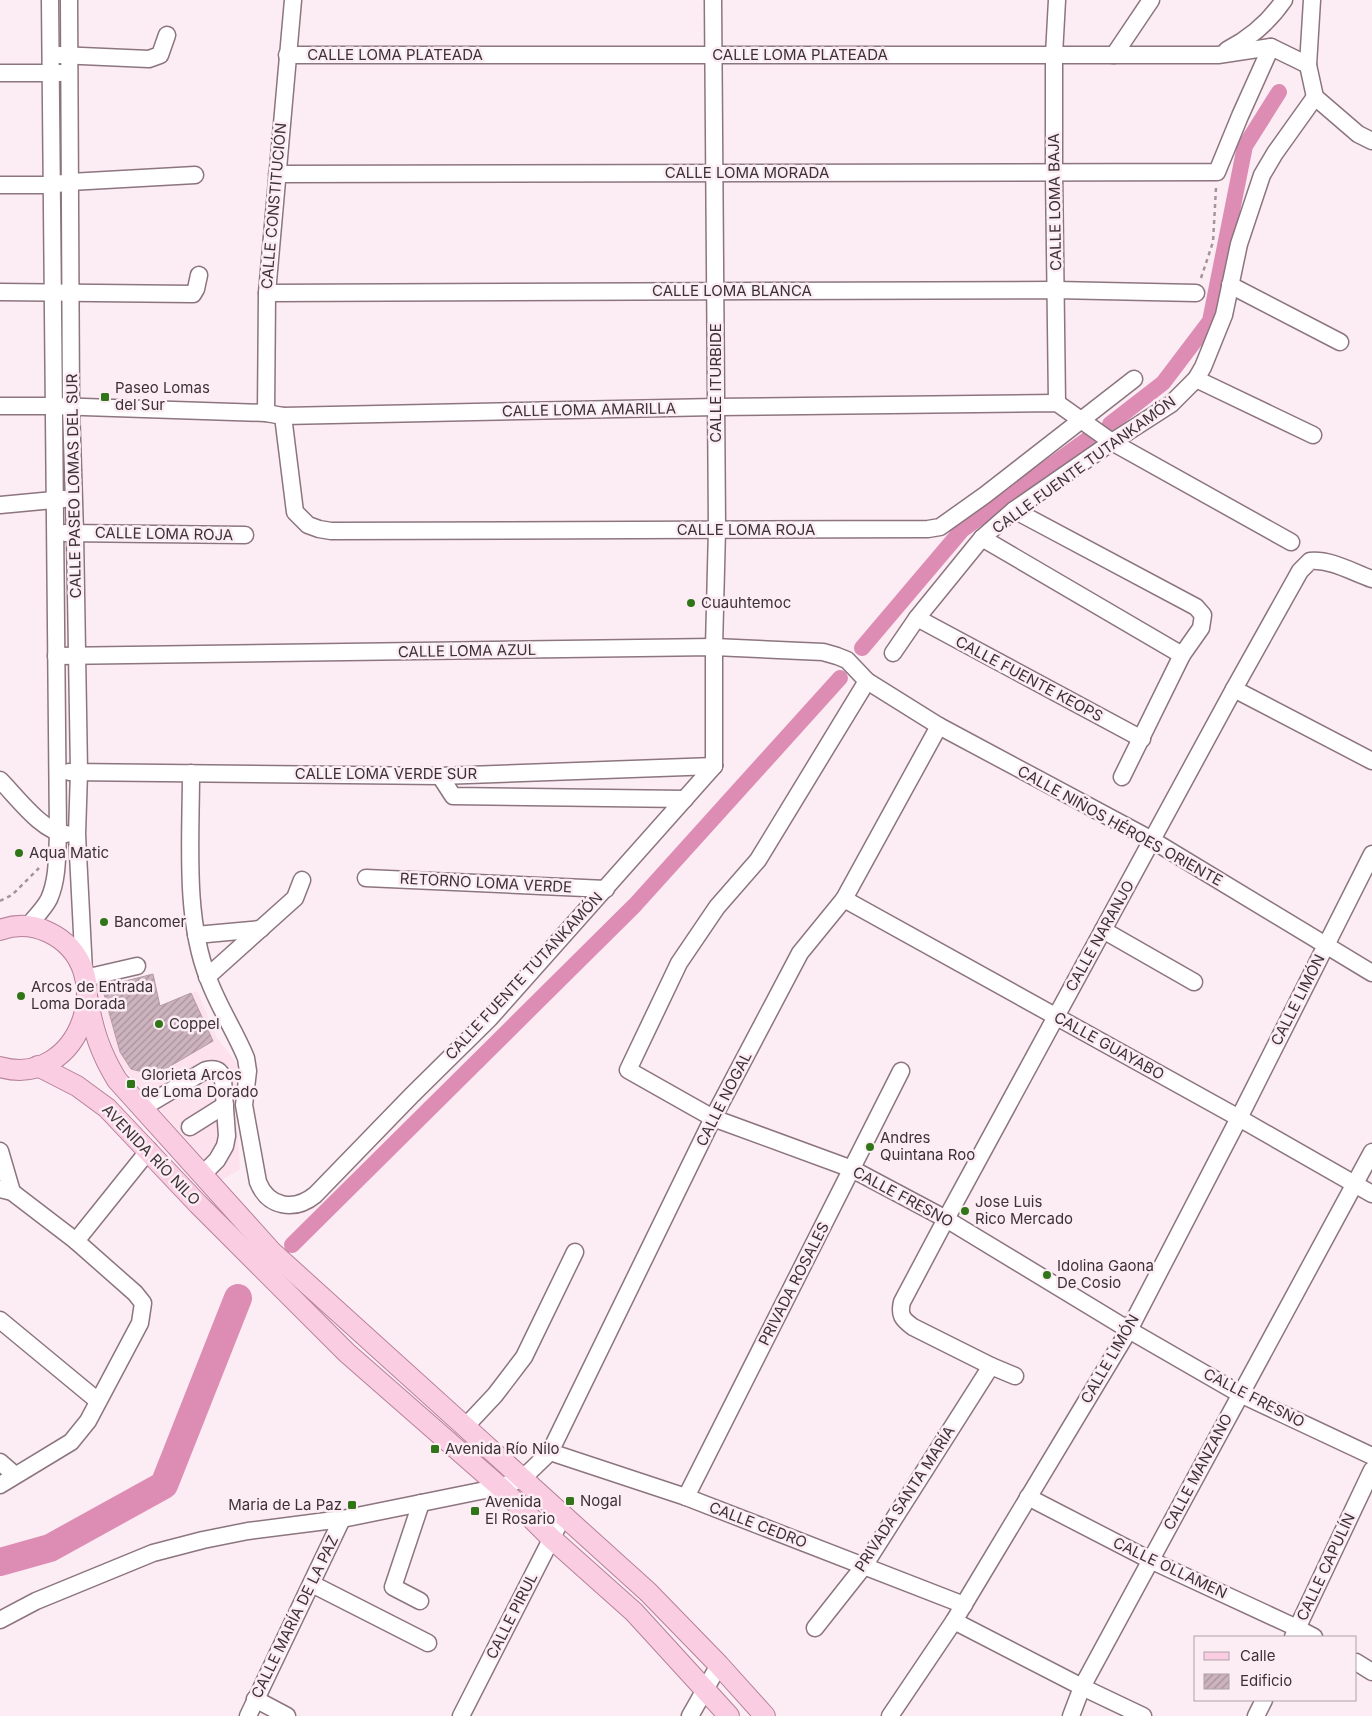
<svg xmlns="http://www.w3.org/2000/svg" width="1372" height="1716" viewBox="0 0 1372 1716" font-family="Inter,sans-serif">
	<style>
		.built { fill: #fde1ed }
		.lines { fill: none; stroke-linecap: round; stroke-linejoin: round }
		.canal { stroke: #dd8db4; stroke-width: 16 }
		.river { stroke: #dd8db4; stroke-width: 28 }
		.building { fill: url(#building-hatch); stroke: #b49ba6 }
		.minor-casing { stroke: #8c757f; stroke-width: 19 }
		.major-casing { stroke: #b68199; stroke-width: 22 }
		.path { stroke: #a2959a; stroke-width: 2.5; stroke-dasharray: 4 4; stroke-linecap: butt }
		.minor { stroke: #fff; stroke-width: 16 }
		.major { stroke: #facde2; stroke-width: 20 }
		.poi-dot { fill: #307619; stroke: #fcecf3; stroke-width: 2 }
		.labels { text-anchor: middle; stroke-width: 5; stroke-linejoin: round; paint-order: stroke }
		.street-label { font-size: 15px; fill: #3c3236; stroke: #fcecf3 }
		.poi-label { font-size: 15px; fill: #3c3236; stroke: #fcecf3; text-anchor: start }
	</style>
	<defs>
		<pattern id="building-hatch" width="6" height="6" patternUnits="userSpaceOnUse" patternTransform="scale(1.25)"><rect width="6" height="6" fill="#ccb3be"/><path d="M-1 1l2-2M0 6l6-6M5 7l2-2" fill="none" stroke="#a7929b"/></pattern>
	</defs>
	<rect width="100%" height="100%" fill="#fcecf3"/>
	<path class="built" d="M153,974L160,1006L197,991L217,1038L240,1068L236,1117L240,1169L222,1180L120,1064L114,1054L96,988Z"/>
	<g class="lines">
		<g class="canal">
			<path d="M1110,424L1163,383L1210,321L1245,146L1279,92"/>
			<path d="M862,648L962,530L1088,439"/>
			<path d="M292,1245L635,905L840,678"/>
		</g>
		<path class="river" d="M0,1562L50,1548L164,1485L238,1298"/>
	</g>
	<path class="building" d="M153,974L160,1006L191,993L213,1041L155,1075L131,1069L120,1052L102,987Z"/>
	<g class="lines">
		<g class="minor-casing">
			<g id="minor">
				<path d="M69,0L71,407L75,533L79,772L77,834L84,972"/>
				<path d="M713,0L717,529L714,647V766"/>
				<path d="M1057,0L1054,55V172L1057,403"/>
				<path d="M1312,0L1308,65L1315,97"/>
				<path d="M1227,50C1250,38 1269,22 1284,0"/>
				<path d="M59,55L149,59L160,55L167,35"/>
				<path d="M287,55H1218L1271,47L1308,65"/>
				<path d="M1114,55L1151,0"/>
				<path d="M0,73H60"/>
				<path d="M1315,97L1358,134L1372,141"/>
				<path d="M277,174L1217,172L1240,116L1271,47"/>
				<path d="M0,185H51L70,182L195,175"/>
				<path d="M1230,285L1340,342"/>
				<path d="M0,292L193,294L196,289L199,275"/>
				<path d="M267,293L1056,290L1196,293"/>
				<path d="M1196,379L1313,435"/>
				<path d="M0,406H54L266,413L283,416L716,407L1057,403L1112,442L1291,542"/>
				<path d="M266,413L267,293L293,0"/>
				<path d="M283,416L295,512L308,525L319,529L331,531L928,529L940,527L985,495L1134,379"/>
				<path d="M0,505L64,499"/>
				<path d="M1014,510L1196,607L1203,615L1201,628L1182,655L1122,777"/>
				<path d="M65,533L245,535"/>
				<path d="M982,538L1182,655"/>
				<path d="M917,618L1142,739"/>
				<path d="M893,653L917,618L982,538L1014,510L1112,442L1171,404L1196,379L1203,367L1224,315L1239,244L1262,175L1275,153L1315,97"/>
				<path d="M56,656L714,647L823,652L837,656L847,660L867,681L939,726L1152,840L1372,973"/>
				<path d="M867,681L758,860L717,907L679,963L628,1070L713,1118L852,1169L946,1219L1129,1330L1240,1394L1372,1456"/>
				<path d="M1234,689L1372,761"/>
				<path d="M69,772L440,776L714,766"/>
				<path d="M191,773C191,839 184,917 208,978C218,1006 235,1031 246,1058L248,1071L244,1105L258,1182C268,1207 294,1212 315,1195L412,1095L490,1018L714,766"/>
				<path d="M440,776L453,796L685,799"/>
				<path d="M0,780C17,797 42,832 66,834"/>
				<path d="M366,878L606,889"/>
				<path d="M844,899L1239,1118L1372,1194"/>
				<path d="M28,926C35,917 44,909 49,899C58,879 57,855 58,833L50,0"/>
				<path d="M1103,930L1194,982"/>
				<path d="M196,935L261,929"/>
				<path d="M207,977L295,898L302,880"/>
				<path d="M85,978L137,966"/>
				<path d="M142,1108L206,1070C216,1068 221,1070 223,1080L227,1136L225,1146L217,1160L202,1175"/>
				<path d="M190,1127L225,1105"/>
				<path d="M0,1151L12,1192"/>
				<path d="M0,1189L12,1192L76,1241L135,1293L143,1303L140,1323L88,1421L71,1442L0,1485"/>
				<path d="M76,1241L149,1150"/>
				<path d="M0,1320L98,1401"/>
				<path d="M1015,1376L991,1366L913,1327C902,1319 899,1315 902,1302L946,1219L1234,689L1300,571L1310,561C1331,559 1352,572 1372,579"/>
				<path d="M465,1427L495,1395L524,1357L575,1252"/>
				<path d="M550,1452L686,1497L964,1605"/>
				<path d="M0,1462L15,1475"/>
				<path d="M686,1497L901,1071"/>
				<path d="M1028,1497L1150,1560L1297,1628L1314,1637"/>
				<path d="M312,1584L428,1643"/>
				<path d="M420,1601L393,1587L421,1503"/>
				<path d="M0,1620L36,1601L153,1553L203,1540L248,1531L342,1519L500,1487L522,1479L550,1452L713,1118L800,953L844,899L939,726"/>
				<path d="M954,1621L1082,1687L1143,1716"/>
				<path d="M815,1628L864,1566L991,1366"/>
				<path d="M1293,1637L1372,1470"/>
				<path d="M1356,1662L1372,1672"/>
				<path d="M255,1699L287,1716"/>
				<path d="M248,1716L342,1519"/>
				<path d="M461,1716L563,1516"/>
				<path d="M690,1716L719,1665"/>
				<path d="M890,1716L954,1621L1129,1330L1239,1118L1372,854"/>
				<path d="M1071,1716L1082,1687L1372,1152"/>
				<path d="M1256,1716L1264,1700"/>
			</g>
		</g>
		<g class="major-casing">
			<g id="major">
				<path d="M0,930C16,924 33,925 48,932C123,967 80,1090 0,1067"/>
				<path d="M88,1000C93,1031 101,1054 117,1080L272,1252L648,1592L719,1665L765,1716"/>
				<path d="M38,1066L77,1086L107,1108L198,1204L347,1353L500,1487L551,1538L634,1612L729,1716"/>
			</g>
		</g>
		<g class="path">
			<path d="M1201,278L1213,242L1216,188"/>
			<path d="M0,901L12,895L39,868"/>
		</g>
		<use href="#minor" class="minor"/>
		<use href="#major" class="major"/>
	</g>
	<g class="poi-dot">
		<rect x="100" y="392" width="10" height="10" rx="2.5"/>
		<circle cx="691" cy="603" r="5"/>
		<circle cx="19" cy="853" r="5"/>
		<circle cx="104" cy="922" r="5"/>
		<circle cx="21" cy="996" r="5"/>
		<circle cx="159" cy="1024" r="5"/>
		<rect x="126" y="1079" width="10" height="10" rx="2.5"/>
		<circle cx="870" cy="1147" r="5"/>
		<circle cx="965" cy="1211" r="5"/>
		<circle cx="1047" cy="1275" r="5"/>
		<rect x="430" y="1444" width="10" height="10" rx="2.5"/>
		<rect x="565" y="1496" width="10" height="10" rx="2.5"/>
		<rect x="347" y="1500" width="10" height="10" rx="2.5"/>
		<rect x="470" y="1506" width="10" height="10" rx="2.5"/>
	</g>
	<g class="labels">
		<g class="street-label">
			<text x="395" y="60">CALLE LOMA PLATEADA</text>
			<text x="800" y="60">CALLE LOMA PLATEADA</text>
			<text x="747" y="178">CALLE LOMA MORADA</text>
			<text transform="translate(1055 202) rotate(-91)" y="5">CALLE LOMA BAJA</text>
			<text transform="translate(274 206) rotate(-85)" y="5">CALLE CONSTITUCIÓN</text>
			<text x="732" y="296">CALLE LOMA BLANCA</text>
			<text transform="translate(716 383) rotate(-90)" y="5">CALLE ITURBIDE</text>
			<text transform="translate(589 410) rotate(-1)" y="5">CALLE LOMA AMARILLA</text>
			<text transform="translate(1084 465) rotate(-36)" y="5">CALLE FUENTE TUTANKAMÓN</text>
			<text transform="translate(74 486) rotate(-91)" y="5">CALLE PASEO LOMAS DEL SUR</text>
			<text x="746" y="535">CALLE LOMA ROJA</text>
			<text transform="translate(164 534) rotate(1)" y="5">CALLE LOMA ROJA</text>
			<text transform="translate(467 651) rotate(-1)" y="5">CALLE LOMA AZUL</text>
			<text transform="translate(1029 679) rotate(28)" y="5">CALLE FUENTE KEOPS</text>
			<text x="386" y="779">CALLE LOMA VERDE SUR</text>
			<text transform="translate(1120 826) rotate(29)" y="5">CALLE NIÑOS HÉROES ORIENTE</text>
			<text transform="translate(486 883) rotate(3)" y="5">RETORNO LOMA VERDE</text>
			<text transform="translate(1100 936) rotate(-61)" y="5">CALLE NARANJO</text>
			<text transform="translate(524 976) rotate(-47)" y="5">CALLE FUENTE TUTANKAMÓN</text>
			<text transform="translate(1298 1000) rotate(-63)" y="5">CALLE LIMÓN</text>
			<text transform="translate(1109 1046) rotate(29)" y="5">CALLE GUAYABO</text>
			<text transform="translate(724 1099) rotate(-63)" y="5">CALLE NOGAL</text>
			<text transform="translate(151 1155) rotate(46)" y="5">AVENIDA RÍO NILO</text>
			<text transform="translate(903 1197) rotate(28)" y="5">CALLE FRESNO</text>
			<text transform="translate(794 1284) rotate(-63)" y="5">PRIVADA ROSALES</text>
			<text transform="translate(1110 1359) rotate(-60)" y="5">CALLE LIMÓN</text>
			<text transform="translate(1254 1398) rotate(27)" y="5">CALLE FRESNO</text>
			<text transform="translate(1198 1472) rotate(-62)" y="5">CALLE MANZANO</text>
			<text transform="translate(905 1499) rotate(-57)" y="5">PRIVADA SANTA MARÍA</text>
			<text transform="translate(758 1525) rotate(21)" y="5">CALLE CEDRO</text>
			<text transform="translate(1326 1567) rotate(-65)" y="5">CALLE CAPULÍN</text>
			<text transform="translate(1170 1568) rotate(25)" y="5">CALLE OLLAMEN</text>
			<text transform="translate(512 1616) rotate(-63)" y="5">CALLE PIRUL</text>
			<text transform="translate(295 1617) rotate(-64)" y="5">CALLE MARÍA DE LA PAZ</text>
		</g>
		<g class="poi-label">
			<text x="115" y="393">Paseo Lomas<tspan x="115" dy="17">del Sur</tspan></text>
			<text x="701" y="608">Cuauhtemoc</text>
			<text x="29" y="858">Aqua Matic</text>
			<text x="114" y="927">Bancomer</text>
			<text x="31" y="992">Arcos de Entrada<tspan x="31" dy="17">Loma Dorada</tspan></text>
			<text x="169" y="1029">Coppel</text>
			<text x="141" y="1080">Glorieta Arcos<tspan x="141" dy="17">de Loma Dorado</tspan></text>
			<text x="880" y="1143">Andres<tspan x="880" dy="17">Quintana Roo</tspan></text>
			<text x="975" y="1207">Jose Luis<tspan x="975" dy="17">Rico Mercado</tspan></text>
			<text x="1057" y="1271">Idolina Gaona<tspan x="1057" dy="17">De Cosio</tspan></text>
			<text x="445" y="1454">Avenida Río Nilo</text>
			<text x="580" y="1506">Nogal</text>
			<text x="485" y="1507">Avenida<tspan x="485" dy="17">El Rosario</tspan></text>
			<text x="342" y="1510" text-anchor="end">Maria de La Paz</text>
		</g>
	</g>
	<rect x="1194" y="1636" width="162" height="65" fill="#fcecf3" stroke="#afa2a7"/>
	<rect x="1204" y="1652" width="25" height="8" fill="#facde2" stroke="#afa2a7"/>
	<text x="1240" y="1661" font-size="15" fill="#3c3236">Calle</text>
	<rect x="1204" y="1674" width="25" height="15" fill="url(#building-hatch)" stroke="#afa2a7"/>
	<text x="1240" y="1686" font-size="15" fill="#3c3236">Edificio</text>
</svg>
